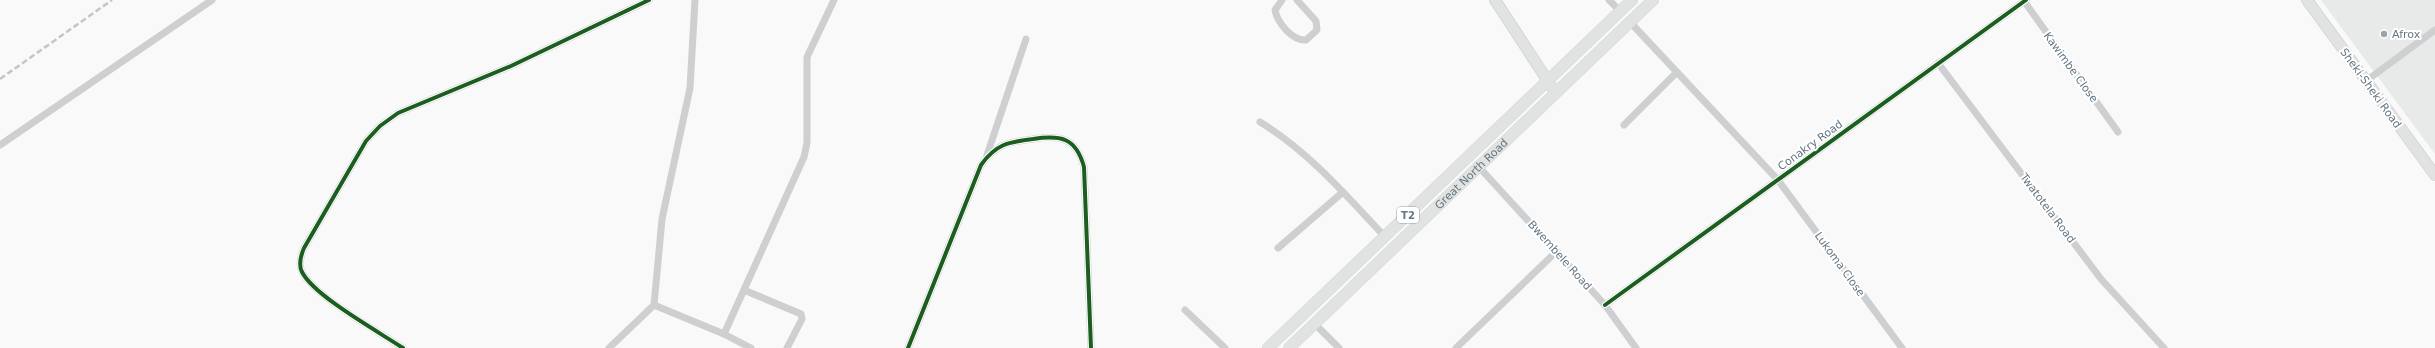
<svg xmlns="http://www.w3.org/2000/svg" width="2435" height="348" viewBox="0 0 2435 348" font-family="'DejaVu Sans',sans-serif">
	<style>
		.built { fill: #e8e9e9 }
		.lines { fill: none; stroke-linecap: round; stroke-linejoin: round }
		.secondary-casing { stroke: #d5d6d7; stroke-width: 12 }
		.primary-casing { stroke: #d5d6d7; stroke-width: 12 }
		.street { stroke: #cecfd0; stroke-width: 7 }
		.secondary { stroke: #e1e2e2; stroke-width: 10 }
		.primary { stroke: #e1e2e2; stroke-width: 11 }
		.rail { stroke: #c3c5c6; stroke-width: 2.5; stroke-dasharray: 6 3; stroke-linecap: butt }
		.cycleway-casing { stroke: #fff; stroke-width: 6 }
		.cycleway { stroke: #1b5e20; stroke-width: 4 }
		.poi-dot { fill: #99a4ac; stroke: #fff; stroke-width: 1.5 }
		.labels { text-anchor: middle; stroke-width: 4; stroke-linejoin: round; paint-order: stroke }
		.shield { fill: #fff; stroke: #939fa8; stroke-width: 1 }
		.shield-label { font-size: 10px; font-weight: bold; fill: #657683 }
		.poi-label { font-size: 11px; fill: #657683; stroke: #fff; text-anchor: start }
		.street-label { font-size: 11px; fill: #657683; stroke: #fff }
	</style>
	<rect width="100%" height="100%" fill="#f9f9f9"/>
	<path class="built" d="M2321,0H2435V154Z"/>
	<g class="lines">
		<g class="secondary-casing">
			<g id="secondary">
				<path d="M1495,0L1555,92"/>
				<path d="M2307,0L2435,175"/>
			</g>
		</g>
		<g class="primary-casing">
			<g id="primary">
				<path d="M1268,348L1632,0"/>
				<path id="s1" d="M1289,348L1653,0"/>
			</g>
		</g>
		<g class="street">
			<path d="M1282,0L1275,10C1277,22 1292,41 1306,40L1317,30L1316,21L1297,0"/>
			<path d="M1609,0L1620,11"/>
			<path d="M2024,1L2118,132"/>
			<path d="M1630,22L1778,180L1902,348"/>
			<path d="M1938,63L2101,279L2164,348"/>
			<path d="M2366,81L2435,30"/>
			<path d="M1260,122C1308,151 1347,196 1385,237"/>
			<path d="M1624,125L1677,72"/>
			<path d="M0,145L212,0"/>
			<path d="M987,155L1026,39"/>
			<path d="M1479,167L1605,305L1636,348"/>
			<path d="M1278,248L1343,192"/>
			<path d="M744,290L801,314L802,319L787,348"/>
			<path d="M654,305L662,219L690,88L695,0"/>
			<path d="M1605,305L2026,0"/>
			<path d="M1185,310L1225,348"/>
			<path d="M1314,323L1339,348"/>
			<path d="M724,334L804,157L807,143V57L834,0"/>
			<path d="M403,348C379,332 314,296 302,272C298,264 301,255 304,248L366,141L380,126L398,113L511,66L649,0"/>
			<path d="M609,348L654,305L724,334L751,348"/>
			<path d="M908,348L981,165C996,144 1008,142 1033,139C1060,135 1076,137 1084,167L1091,348"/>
			<path d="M1456,348L1557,251"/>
		</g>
		<use href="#secondary" class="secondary"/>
		<use href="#primary" class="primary"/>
		<path class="rail" d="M0,79L112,0"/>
		<g class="cycleway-casing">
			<g id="cycleway">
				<path d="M1605,305L2026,0"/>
				<path d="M403,348C379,332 314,296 302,272C298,264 301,255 304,248L366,141L380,126L398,113L511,66L649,0"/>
				<path d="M908,348L981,165C996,144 1008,142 1033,139C1060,135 1076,137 1084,167L1091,348"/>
			</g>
		</g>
		<use href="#cycleway" class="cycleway"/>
	</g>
	<circle class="poi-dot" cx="2384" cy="34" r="4"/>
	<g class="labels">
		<rect class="shield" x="1397" y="207" width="22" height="16" rx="3"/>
		<g class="shield-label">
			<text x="1408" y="219">T2</text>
		</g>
		<g class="poi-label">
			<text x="2392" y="38">Afrox</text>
		</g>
		<g class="street-label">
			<text transform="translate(2071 67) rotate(54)" y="4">Kawimbe Close</text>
			<text transform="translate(2371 88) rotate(54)" y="4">Sheki-Sheki Road</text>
			<text transform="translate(1810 145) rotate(-36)" y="4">Conakry Road</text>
			<text dy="4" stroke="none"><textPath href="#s1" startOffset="252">Great North Road</textPath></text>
			<text transform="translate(2048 208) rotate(53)" y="4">Twatotela Road</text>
			<text transform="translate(1560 255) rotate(48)" y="4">Bwembele Road</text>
			<text transform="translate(1840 264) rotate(54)" y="4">Lukoma Close</text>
		</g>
	</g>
</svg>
